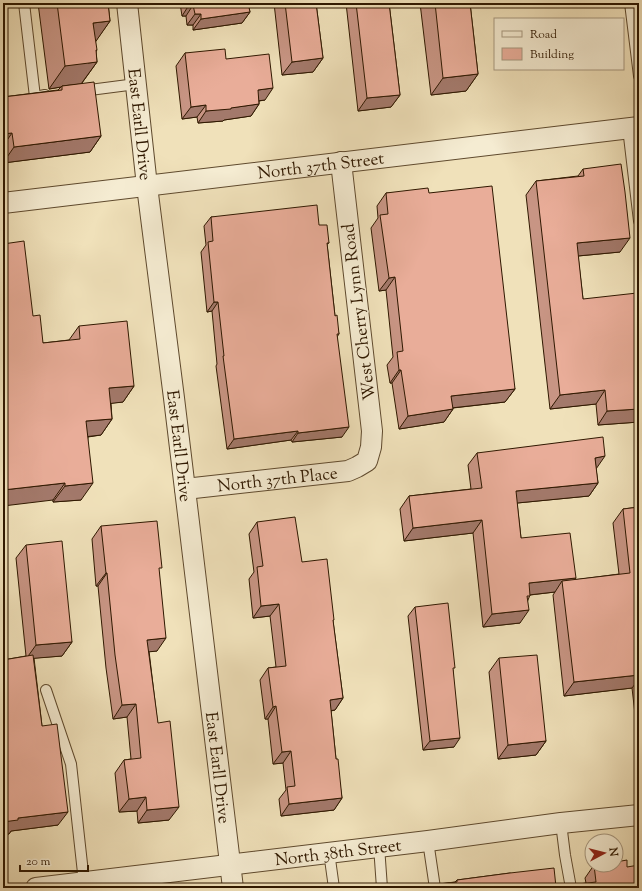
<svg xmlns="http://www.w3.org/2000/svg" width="642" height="891" viewBox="0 0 642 891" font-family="'Sorts Mill Goudy',serif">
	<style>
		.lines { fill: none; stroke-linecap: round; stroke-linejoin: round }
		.service-casing { stroke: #5f4a2e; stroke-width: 12 }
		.minor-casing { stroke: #5f4a2e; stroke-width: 22 }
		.service { stroke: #f5ecd2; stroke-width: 10 }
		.minor { stroke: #f5ecd2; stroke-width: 20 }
		.wall { fill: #c89584; stroke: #2f1800 }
		.shaded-wall { fill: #a3796b; stroke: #2f1800 }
		.building { fill: #e9ad99; stroke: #2f1800 }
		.labels { text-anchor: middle; stroke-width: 3; stroke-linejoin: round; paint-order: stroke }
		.street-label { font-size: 17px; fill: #2f1800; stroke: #f5ecd2 }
	</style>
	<rect width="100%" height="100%" fill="#f0e1ba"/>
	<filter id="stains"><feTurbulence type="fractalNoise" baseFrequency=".005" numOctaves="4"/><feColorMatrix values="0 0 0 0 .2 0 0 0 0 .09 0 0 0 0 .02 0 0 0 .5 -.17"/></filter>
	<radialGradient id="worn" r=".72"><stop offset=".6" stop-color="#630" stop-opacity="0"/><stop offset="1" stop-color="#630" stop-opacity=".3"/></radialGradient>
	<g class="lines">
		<g class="service-casing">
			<g id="service">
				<path d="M24,3L35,97L45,95"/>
				<path d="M630,3L639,76"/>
				<path d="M82,91L136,84"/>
				<path d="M628,128L639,221"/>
				<path d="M46,690L71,764L84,882"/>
				<path d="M561,823L565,855L571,888"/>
				<path d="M428,841L435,888"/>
				<path d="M379,846L382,888"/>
				<path d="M329,852L334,888"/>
			</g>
		</g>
		<g class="minor-casing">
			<g id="minor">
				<path id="s1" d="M127,3L147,186L174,398L233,888"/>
				<path id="s2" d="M3,203L639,127"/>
				<path id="s3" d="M185,489L348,471L357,467L367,461L371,447L372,431L341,162"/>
				<path id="s4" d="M36,888L428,841L561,823L639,815"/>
			</g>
		</g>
		<use href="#service" class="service"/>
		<use href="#minor" class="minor"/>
	</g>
	<g class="wall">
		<path d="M38,3H108L110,21L95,42L97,62L82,83L101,136L90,152L3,163V97L58,90L61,87L49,89Z"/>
		<path d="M180,3H248L250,12L242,23L193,30V25H187L186,16H182Z"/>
		<path d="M274,3H316L323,58L313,72L282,75Z"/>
		<path d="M346,3H389L400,95L391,107L358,111Z"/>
		<path d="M420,3H470L478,74L466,91L431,95Z"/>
		<path d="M185,53L226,59L265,100L259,101V104L251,116L224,120L223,121L198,123L197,117L182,119L176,66Z"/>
		<path d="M583,169L620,252L578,256L583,299L639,422L598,425L596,404L550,409L526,195L536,181L578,176Z"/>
		<path d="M386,193H429L515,389L505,402L453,408V409L444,422L399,429L392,383H390L387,365L393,357L386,290L379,291L371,228L378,218L377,206Z"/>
		<path d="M211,217L319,225L329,243L327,244L335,316L339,334L337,337L342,437L292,442L291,440L227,449L216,366L217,364L212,311L207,312L201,252L206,245L204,226Z"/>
		<path d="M33,316L43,343L69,340L79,326L134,386L123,402L111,403L112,419L101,435L88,437L81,500L53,502Z"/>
		<path d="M477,453L596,469L598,483L589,496L517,503L521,538L576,578L574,580L619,574L613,523L623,509L639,507V749L632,688L564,696L553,595L555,592L530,595L528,600L520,623L483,627L473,533L404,541L400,509L409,496L471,489L468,465Z"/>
		<path d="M257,522L302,562L333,621L343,698L335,710L331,711L336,759L342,798L334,810L281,816L279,799L286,790L283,763L273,764L268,719H265L260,680L268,668L276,667L270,616L253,618L249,579L254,572L249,534Z"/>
		<path d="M101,526L159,572L157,651H149L169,820L138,823L137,811L119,812L115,773L124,760L131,759L127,717L113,719L106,668L98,586H96L92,539Z"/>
		<path d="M26,545L72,642L62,656L34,658L42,726L58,825L11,831L9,834H3V660L26,656L16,558Z"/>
		<path d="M415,607L453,670L454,747L423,750L408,616Z"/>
		<path d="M499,658L546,741L536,755L498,759L489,672Z"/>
		<path d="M594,865H616L627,867L639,888H405L455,882L457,880L510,873L556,887L586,883L585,878Z"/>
	</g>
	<g class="shaded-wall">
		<path d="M189,5H193L186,16H182Z"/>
		<path d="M250,12L242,23L193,30L201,19Z"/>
		<path d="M195,14H201L193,25H187Z"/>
		<path d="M110,21L94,44L93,23Z"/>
		<path d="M97,50L88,63L97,62L81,84L62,86L61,87L49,89L65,66Z"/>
		<path d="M323,58L313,72L282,75L292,62Z"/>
		<path d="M478,74L466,91L431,95L443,78Z"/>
		<path d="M273,88L265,100L249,102L258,90Z"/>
		<path d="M400,95L391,107L358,111L367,98Z"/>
		<path d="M259,104L251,116L224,120L223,121L198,123L206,111Z"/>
		<path d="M206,105L197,117L182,119L191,107Z"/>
		<path d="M12,133L3,146V134Z"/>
		<path d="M101,136L90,152L3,163L14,147Z"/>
		<path d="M630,238L620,252L567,257L577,243Z"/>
		<path d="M395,277L386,290L379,291L389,278Z"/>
		<path d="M214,302H218L212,311L207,312Z"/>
		<path d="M399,370H401L392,383H390Z"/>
		<path d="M134,386L123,402L98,405L109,388Z"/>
		<path d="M515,389L505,402L442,409L451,396Z"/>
		<path d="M605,390L596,404L550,409L560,395Z"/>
		<path d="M453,409L444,422L399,429L408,416Z"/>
		<path d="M639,409V422L598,425L607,411Z"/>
		<path d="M112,419L101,435L75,438L86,421Z"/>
		<path d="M349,427L342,437L292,442L298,433Z"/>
		<path d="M298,431L291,440L227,449L234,439Z"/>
		<path d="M605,456L596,469L595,458Z"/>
		<path d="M65,483L53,500L3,506V490Z"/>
		<path d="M93,483L81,500L53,502L65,486Z"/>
		<path d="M598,483L589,496L507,504L516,491Z"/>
		<path d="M482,520L473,533L404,541L413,528Z"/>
		<path d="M106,573H107L98,586H96Z"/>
		<path d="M576,578L567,591L562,581L555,592L520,596L529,583Z"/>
		<path d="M279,604L270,616L253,618L261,606Z"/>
		<path d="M529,610L520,623L483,627L492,614Z"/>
		<path d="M166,638L157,651L138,653L147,640Z"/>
		<path d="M72,642L62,656L26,659L36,645Z"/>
		<path d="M639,675V679L632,688L564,696L574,682Z"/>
		<path d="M343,698L335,710L321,712L330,700Z"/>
		<path d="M136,704L127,717L113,719L122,705Z"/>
		<path d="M276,706L268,719H265L273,707Z"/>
		<path d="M460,738L454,747L423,750L430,741Z"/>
		<path d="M546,741L536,755L498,759L508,745Z"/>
		<path d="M291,751L283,763L273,764L282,752Z"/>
		<path d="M146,797L137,811L119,812L129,799Z"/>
		<path d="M342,798L334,810L281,816L289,804Z"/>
		<path d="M179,807L169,820L138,823L147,810Z"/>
		<path d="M68,812L58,825L11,831L9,834H3V822L18,818Z"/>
	</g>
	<g class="building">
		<path d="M57,3H108L110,21L93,23L97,50H96L97,62L65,66Z"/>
		<path d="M189,3H248L250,12L201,19V14H195L193,5H189Z"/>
		<path d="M285,3H316L323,58L292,62Z"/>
		<path d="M356,3H389L400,95L367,98Z"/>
		<path d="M435,3H470L478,74L443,78Z"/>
		<path d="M225,49L226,59L269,54L273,88L258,90L259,104L231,108V109L206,111V105L191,107L185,53Z"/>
		<path d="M94,82L101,136L14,147L12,133L3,134V97L62,90V86Z"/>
		<path d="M621,164L625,192L630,238L577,243L583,299L637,293L639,311V409L607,411L605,390L560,395L536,181L584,176L583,169Z"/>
		<path d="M492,186L515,389L451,396L453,409L408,416L401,370H399L397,352L403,351L395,277L389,278L380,215L388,214L386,193L428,188L429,193Z"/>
		<path d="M317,205L319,225H327L329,243H327L335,316L337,315L339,334H337L349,427L298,433V431L234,439L223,356H224L218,302H214L208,242L213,241L211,217Z"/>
		<path d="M24,241L33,316L40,315L43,343L80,339L79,326L127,321L134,386L109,388L112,419L86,421L93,483L65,486V483L3,490V244Z"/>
		<path d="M603,437L605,456L595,458L598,483L516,491L521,538L570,533L576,578L529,583L530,596H527L529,610L492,614L482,520L413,528L409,496L482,488L477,453Z"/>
		<path d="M639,507V675L574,682L562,581L630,573L623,509Z"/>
		<path d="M295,517L302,562L327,559L334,620H333L343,698L330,700L336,759H338L342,798L289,804L287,787L295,786L291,751L282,752L276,706L273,707L268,668L286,666L279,604L261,606L257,567L263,566L257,522Z"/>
		<path d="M157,521L162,568H159L166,638L147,640L158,723L170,721L179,807L147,810L146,797L129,799L124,760L141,758L136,704L122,705L115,655L107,573H106L101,526Z"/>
		<path d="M62,541L72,642L36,645L26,545Z"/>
		<path d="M448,603L455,668H453L460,738L430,741L415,607Z"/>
		<path d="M33,655L42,726L57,724L68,812L18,818V820L3,822V660Z"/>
		<path d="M537,655L546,741L508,745L499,658Z"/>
		<path d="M627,860V867L639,865V888H405L457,882V880L510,873L554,868L556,887L596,882L594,865H616V862Z"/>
		<path d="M379,886V888H367Z"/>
	</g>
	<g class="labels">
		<g class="street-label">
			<text dy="6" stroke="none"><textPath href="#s1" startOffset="122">East Earll Drive</textPath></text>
			<text dy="6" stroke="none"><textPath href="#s2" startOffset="320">North 37th Street</textPath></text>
			<text transform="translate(358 312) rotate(-97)" y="6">West Cherry Lynn Road</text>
			<text dy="6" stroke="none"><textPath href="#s1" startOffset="446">East Earll Drive</textPath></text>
			<text dy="6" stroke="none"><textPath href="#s3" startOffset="93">North 37th Place</textPath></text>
			<text dy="6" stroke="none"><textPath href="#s1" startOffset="770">East Earll Drive</textPath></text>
			<text dy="6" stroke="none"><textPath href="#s4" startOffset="304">North 38th Street</textPath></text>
		</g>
	</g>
	<rect width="642" height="891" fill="none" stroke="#f0e1ba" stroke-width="16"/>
	<rect x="4" y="4" width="634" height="883" fill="none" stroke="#2f1800" stroke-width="2"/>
	<rect x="8" y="8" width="626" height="875" fill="none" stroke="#2f1800"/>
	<rect x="494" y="18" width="130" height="52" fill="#f5ecd2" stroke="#a6977e"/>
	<rect x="502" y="31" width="20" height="6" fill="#f5ecd2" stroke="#a6977e"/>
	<text x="530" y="38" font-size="12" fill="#2f1800">Road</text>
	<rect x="502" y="48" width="20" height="12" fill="#e9ad99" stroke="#a6977e"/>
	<text x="530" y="58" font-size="12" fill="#2f1800">Building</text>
	<g transform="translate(604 853) rotate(83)"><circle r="19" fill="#f5ecd2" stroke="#a6977e"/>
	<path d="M0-3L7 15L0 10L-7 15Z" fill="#8f2418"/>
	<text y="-6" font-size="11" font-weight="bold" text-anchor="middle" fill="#2f1800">N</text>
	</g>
	<path d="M20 865v6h68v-6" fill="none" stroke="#2f1800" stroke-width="2"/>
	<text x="26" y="865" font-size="12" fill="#2f1800" stroke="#f5ecd2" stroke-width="3" paint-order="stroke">20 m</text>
	<rect width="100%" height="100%" filter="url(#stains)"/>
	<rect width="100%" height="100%" fill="url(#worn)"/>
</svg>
